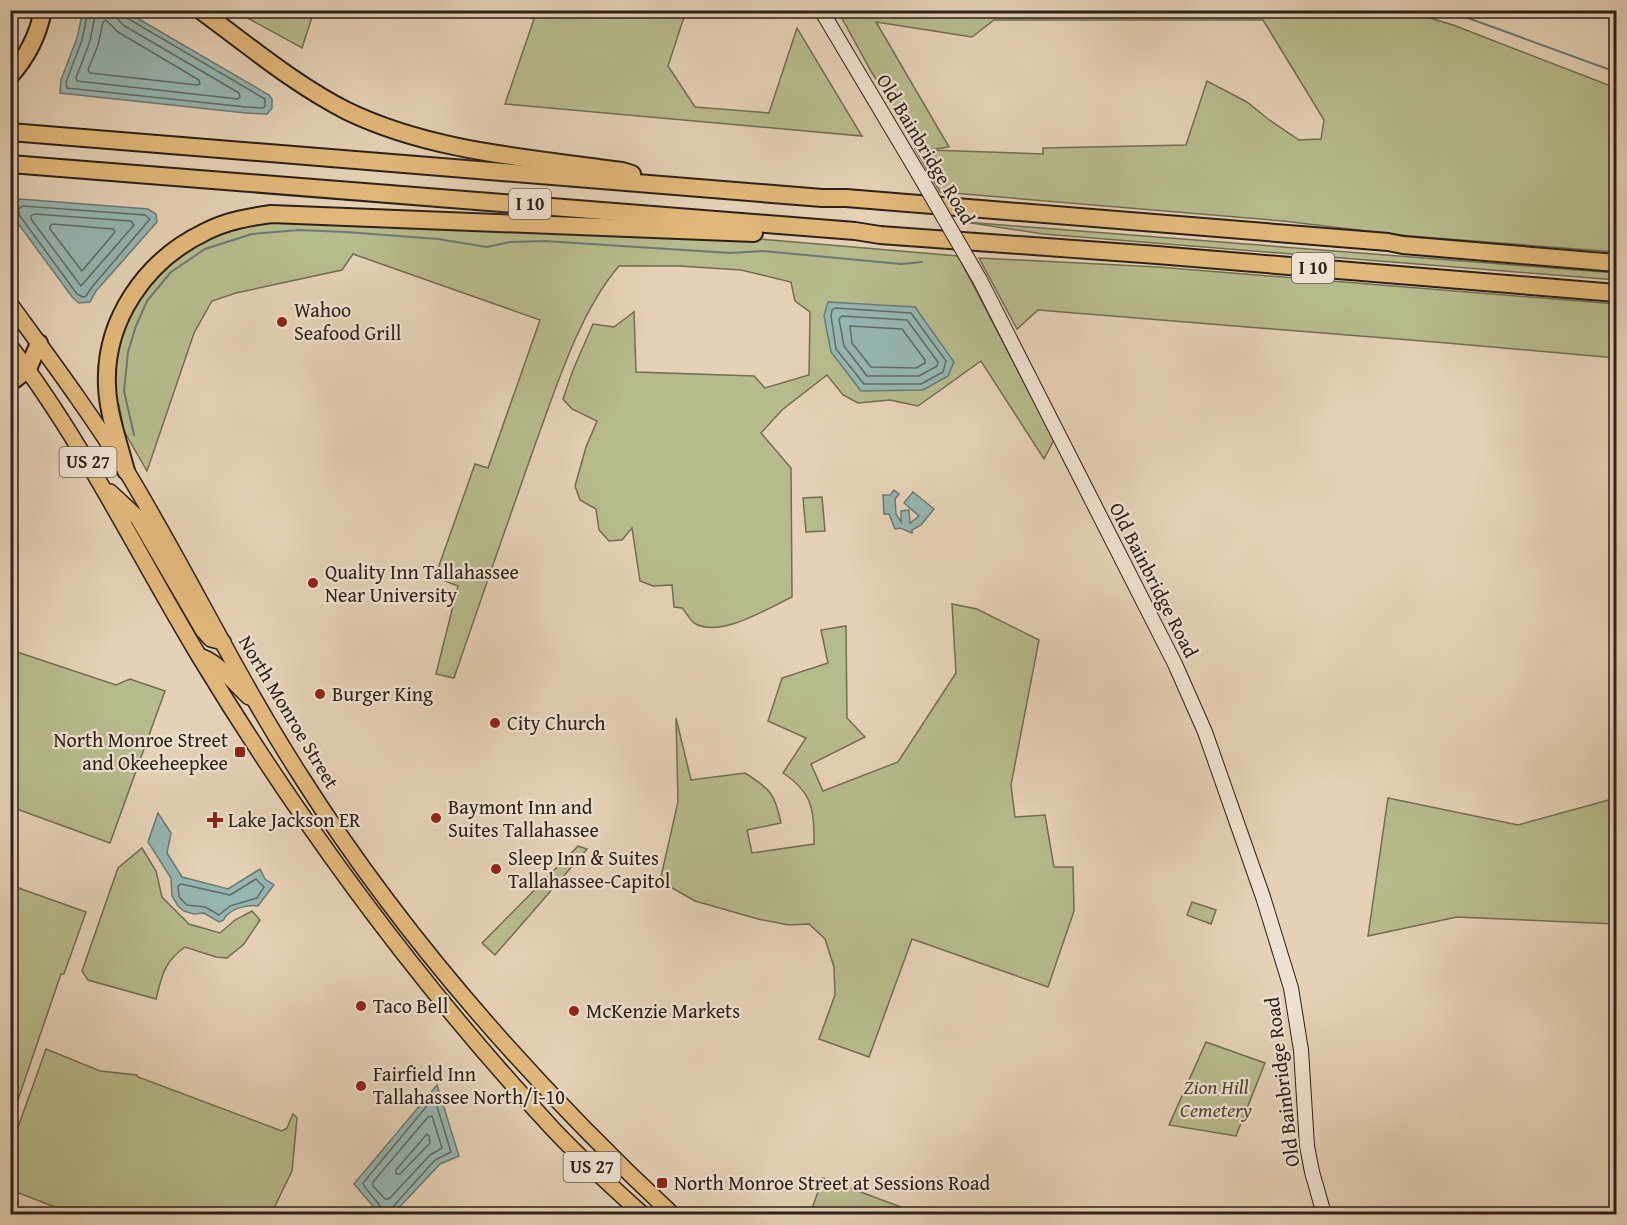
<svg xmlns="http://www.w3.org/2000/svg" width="1627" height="1225" viewBox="0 0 1627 1225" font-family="'Gentium Book Plus',serif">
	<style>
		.green { fill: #b6bb8c; stroke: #716e52; stroke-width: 1.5; fill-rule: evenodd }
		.water { fill: #96b6b2; stroke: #6c7a75; stroke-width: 1.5 }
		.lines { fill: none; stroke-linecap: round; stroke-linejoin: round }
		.shore { stroke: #616c66; stroke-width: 1.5 }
		.stream { stroke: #6c7a75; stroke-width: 2 }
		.secondary-casing { stroke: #2c2119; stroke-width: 16 }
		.trunk-casing { stroke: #2c2119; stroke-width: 18 }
		.motorway-casing { stroke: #2c2119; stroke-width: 20 }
		.secondary { stroke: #eee1cf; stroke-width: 14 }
		.trunk { stroke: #e2b87a; stroke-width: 15 }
		.motorway { stroke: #e2b87a; stroke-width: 16 }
		.secondary-bridge-casing { stroke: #2c2119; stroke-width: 16; stroke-linecap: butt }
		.secondary-bridge { stroke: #eee1cf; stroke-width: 14 }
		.poi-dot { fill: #8f2418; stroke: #eee1cf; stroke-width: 2 }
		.labels { text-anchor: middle; stroke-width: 4.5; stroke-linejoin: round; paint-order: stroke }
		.shield { fill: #eee1cf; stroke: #665b50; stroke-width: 1.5 }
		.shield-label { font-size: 18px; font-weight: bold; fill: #2c2119 }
		.street-label { font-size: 20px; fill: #2c2119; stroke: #eee1cf }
		.poi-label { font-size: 20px; fill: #2c2119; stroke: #eee1cf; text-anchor: start }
		.park-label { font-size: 20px; font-style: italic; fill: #4e4836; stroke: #eee1cf }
	</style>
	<rect width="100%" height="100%" fill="#e5d1b5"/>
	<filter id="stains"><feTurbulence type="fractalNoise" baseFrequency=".00333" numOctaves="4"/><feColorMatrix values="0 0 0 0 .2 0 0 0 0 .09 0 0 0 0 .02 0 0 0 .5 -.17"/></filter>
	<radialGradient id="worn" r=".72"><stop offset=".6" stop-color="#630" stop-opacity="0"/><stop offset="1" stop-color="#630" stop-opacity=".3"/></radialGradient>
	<g class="green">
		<path d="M1333,10L1365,15L1414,13L1453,25L1616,88V252L1409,236L1283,221L940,192L915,149H923L872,73L838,11ZM994,20H1263L1324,120L1321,139L1299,140L1268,119L1247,102L1207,81L1186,145L1043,148V154L929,150L949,147L876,22L972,37Z"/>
		<path d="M235,11H314L302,48Z"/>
		<path d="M509,11H686L668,66L695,107L769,113L797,28L862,136L505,104L534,19Z"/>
		<path d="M255,220L678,232L958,256L1054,440L1044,459L981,361L918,406L890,400L858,403L843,395L827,375L782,410L761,433L791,468L792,597C768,608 720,639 694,623C690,620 686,612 682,608L674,607L672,585L653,586L640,581L632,528L622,540L609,541L599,530L596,509L580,500L575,486L586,447L597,421L572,409L563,399L573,370L593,324L614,327L634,312L636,372L754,376L765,388L809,375L810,312L795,301L791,282L741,270L679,266H619C580,311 557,385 536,442C508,521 481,599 454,678L436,674L458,586L435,577L475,464L488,468L540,320L353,254L342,270L236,293L212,301L194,333L147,471L124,431L119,405L116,406L110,377L130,304L190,243Z"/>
		<path d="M965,222L1616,273V280L1043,234Z"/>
		<path d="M979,258L1158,267L1616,304V358L1447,343L1038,310L1017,329Z"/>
		<path d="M822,497L825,531L806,532L803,498Z"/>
		<path d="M952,604L977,609L1039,640L1011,785L1015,817L1045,815L1054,867H1073L1074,911L1048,987L912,939L869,1057L819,1039L835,995L834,967L825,939L809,924L789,925L758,919L695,901L660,881L678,802L676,718L691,780L745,773C770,789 775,793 781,823L747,830L752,853L814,844C814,810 813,793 783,773L806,738L768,721L782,678L828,663L821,630L846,626L847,718L865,737L811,764L823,791L898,762L956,673Z"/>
		<path d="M11,650L116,685L130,679L165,691L110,843L11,807Z"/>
		<path d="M1388,798L1518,825L1616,798V924L1457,917L1368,936Z"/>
		<path d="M578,846L587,849L495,955L482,943Z"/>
		<path d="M142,848L156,871L162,897L189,924L220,933L235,920L252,911L260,920L244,944L227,958L216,957L185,947C164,962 162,975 156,999L88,980L82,971L118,868Z"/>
		<path d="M10,885L86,912L64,974H61L11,1120Z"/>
		<path d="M1192,902L1216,910L1211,924L1187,915Z"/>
		<path d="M1206,1042L1265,1063L1236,1136L1169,1125Z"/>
		<path d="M46,1049L100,1071L137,1075L138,1077L282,1131L287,1128L293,1114L297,1118L292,1171L271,1214H73L11,1190V1147Z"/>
		<path d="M823,1178L917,1213L921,1214H810Z"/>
	</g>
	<g class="water">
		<path d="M83,10L125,11L269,95L272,99V108L267,114L246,113L60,93L61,80L77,38Z"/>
		<path d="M20,199L148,209L156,214L157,222L96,291L90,302L79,303L73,298L14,218V205Z"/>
		<path d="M828,302L915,307L954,362L948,376L923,390L861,391L831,352L824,316Z"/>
		<path d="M894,490L899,494L895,499L896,514L901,522V511L909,510L910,523L919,516L904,503L913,492L934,509L921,525L912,530V533L900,528L895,529L889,514H884L883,495H890Z"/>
		<path d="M158,813L171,833L167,853L182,877L228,889L260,869L265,879L274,885L258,906C249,904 234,908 227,915C220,922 229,918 219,922L204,913L194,914L184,911L178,906L172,896L171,878L148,842Z"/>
		<path d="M437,1085L459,1156L440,1164L393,1214H380L354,1184Z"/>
	</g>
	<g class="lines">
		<g class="shore">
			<path d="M88,10L82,40L66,82L67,88L246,107L263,108L265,106V99L127,18L123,10"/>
			<path d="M96,10L90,41L76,78L77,81L238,99L240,97L239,93L123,25L117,18L116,10"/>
			<path d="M106,20L118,32L199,80L200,84L197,85L90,73L88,70L98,45L103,22Z"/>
			<path d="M23,206L145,215L150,219L92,287L86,296L83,297L77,294L20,216L18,209Z"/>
			<path d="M34,214L131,221L134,225L81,286L31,219V216Z"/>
			<path d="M53,224L113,229L115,232L82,271L50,229V226Z"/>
			<path d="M835,308L911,313L946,361L943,372L921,384H864L836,349L831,316L832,310Z"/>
			<path d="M842,316L907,320L938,362L937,366L919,376H867L844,346L839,319Z"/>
			<path d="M850,326L902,329L925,360V363L916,368L871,367L852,343Z"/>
			<path d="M256,879L264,887L257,898L230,906L219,915L205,907L187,905L179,897L178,886L181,884L230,895Z"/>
			<path d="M435,1100L451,1152L435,1160L389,1211L385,1212L364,1186L363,1183L431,1101Z"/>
			<path d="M432,1116L442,1148L430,1155L389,1199H385L373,1186V1182L428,1117Z"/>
			<path d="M427,1134L429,1136L430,1143L400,1174H396V1170Z"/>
		</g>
		<g class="stream">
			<path d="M1446,10L1616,72"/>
			<path d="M134,435L124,391L128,352L136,326L147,301L171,272L205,249L252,234L299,230L346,232L438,239L487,247L510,242L545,241L730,253L763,251L901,264L922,262"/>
		</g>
		<g class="secondary-casing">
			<g id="secondary">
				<path d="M821,10L918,173"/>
				<path d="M980,280L1175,664L1205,732L1263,897L1291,988L1301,1050L1307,1146L1312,1172L1324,1214"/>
			</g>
		</g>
		<g class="trunk-casing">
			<g id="trunk">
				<path d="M10,304C50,359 91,414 127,472C188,573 238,679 302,778C405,940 533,1084 672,1214"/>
				<path d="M10,346C84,443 137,553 199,656C302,826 417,982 552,1128C580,1158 611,1186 642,1214"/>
				<path d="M110,492L138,518L203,630L211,639L223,642"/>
				<path d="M202,657C219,663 235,684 249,697"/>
			</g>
		</g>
		<g class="motorway-casing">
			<g id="motorway">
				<path d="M200,10C248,45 294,84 347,111C432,152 530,158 622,171L632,174"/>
				<path d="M10,76C28,56 38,36 43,10"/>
				<path d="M10,132L822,198H846L1388,242L1403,245L1616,263"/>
				<path d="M10,164L855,231L880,235L1157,255L1616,293"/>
				<path d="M10,383L28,369L39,343"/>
				<path d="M126,471C119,444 108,414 107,386C104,320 146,260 205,232C226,221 249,217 271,214L754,233"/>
			</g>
		</g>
		<use href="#secondary" class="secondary"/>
		<use href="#trunk" class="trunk"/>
		<use href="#motorway" class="motorway"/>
		<g class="secondary-bridge-casing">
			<path id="secondary-bridge" d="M918,173L980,280"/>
		</g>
		<use href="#secondary-bridge" class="secondary-bridge"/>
	</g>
	<g class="poi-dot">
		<circle cx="282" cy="322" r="6"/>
		<circle cx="313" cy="583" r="6"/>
		<circle cx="320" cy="694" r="6"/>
		<circle cx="495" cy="723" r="6"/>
		<rect x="234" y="746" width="12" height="12" rx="3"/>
		<circle cx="436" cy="818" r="6"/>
		<path d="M212 811h6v6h6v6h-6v6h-6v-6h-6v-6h6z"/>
		<circle cx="496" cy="869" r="6"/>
		<circle cx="361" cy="1006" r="6"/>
		<circle cx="574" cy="1011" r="6"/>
		<circle cx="361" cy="1086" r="6"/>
		<rect x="656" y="1177" width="12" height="12" rx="3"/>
	</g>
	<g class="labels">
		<g class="shield">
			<rect x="509" y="189" width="42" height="30" rx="4.5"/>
			<rect x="1292" y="253" width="42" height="30" rx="4.5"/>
			<rect x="59.5" y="447" width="57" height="30" rx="4.5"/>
			<rect x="563.5" y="1152" width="57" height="30" rx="4.5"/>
		</g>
		<g class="shield-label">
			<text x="530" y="210">I 10</text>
			<text x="1313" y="274">I 10</text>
			<text x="88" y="468">US 27</text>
			<text x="592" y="1173">US 27</text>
		</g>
		<g class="street-label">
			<text transform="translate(926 149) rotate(59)" y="7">Old Bainbridge Road</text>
			<text transform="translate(1154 580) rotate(63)" y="7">Old Bainbridge Road</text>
			<text transform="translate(289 712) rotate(59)" y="7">North Monroe Street</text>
			<text transform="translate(1282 1082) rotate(-97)" y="7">Old Bainbridge Road</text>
		</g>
		<g class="poi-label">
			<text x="294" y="317">Wahoo<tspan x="294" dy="23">Seafood Grill</tspan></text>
			<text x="325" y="579">Quality Inn Tallahassee<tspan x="325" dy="23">Near University</tspan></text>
			<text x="332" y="701">Burger King</text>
			<text x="507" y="730">City Church</text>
			<text x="228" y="747" text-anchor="end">North Monroe Street<tspan x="228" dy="23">and Okeeheepkee</tspan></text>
			<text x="448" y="814">Baymont Inn and<tspan x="448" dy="23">Suites Tallahassee</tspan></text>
			<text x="228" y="827">Lake Jackson ER</text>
			<text x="508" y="865">Sleep Inn &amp; Suites<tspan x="508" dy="23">Tallahassee-Capitol</tspan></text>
			<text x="373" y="1013">Taco Bell</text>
			<text x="586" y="1018">McKenzie Markets</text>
			<text x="373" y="1081">Fairfield Inn<tspan x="373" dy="23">Tallahassee North/I-10</tspan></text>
			<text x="674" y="1190">North Monroe Street at Sessions Road</text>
		</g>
		<g class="park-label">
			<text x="1216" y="1094">Zion Hill<tspan x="1216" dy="23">Cemetery</tspan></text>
		</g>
	</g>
	<rect width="1627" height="1225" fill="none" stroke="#e5d1b5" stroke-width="36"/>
	<rect x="12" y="12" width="1603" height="1201" fill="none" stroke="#2c2119" stroke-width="3"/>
	<rect x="18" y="18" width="1591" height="1189" fill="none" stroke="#2c2119" stroke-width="1.5"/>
	<rect width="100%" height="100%" filter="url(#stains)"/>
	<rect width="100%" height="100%" fill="url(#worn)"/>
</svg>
